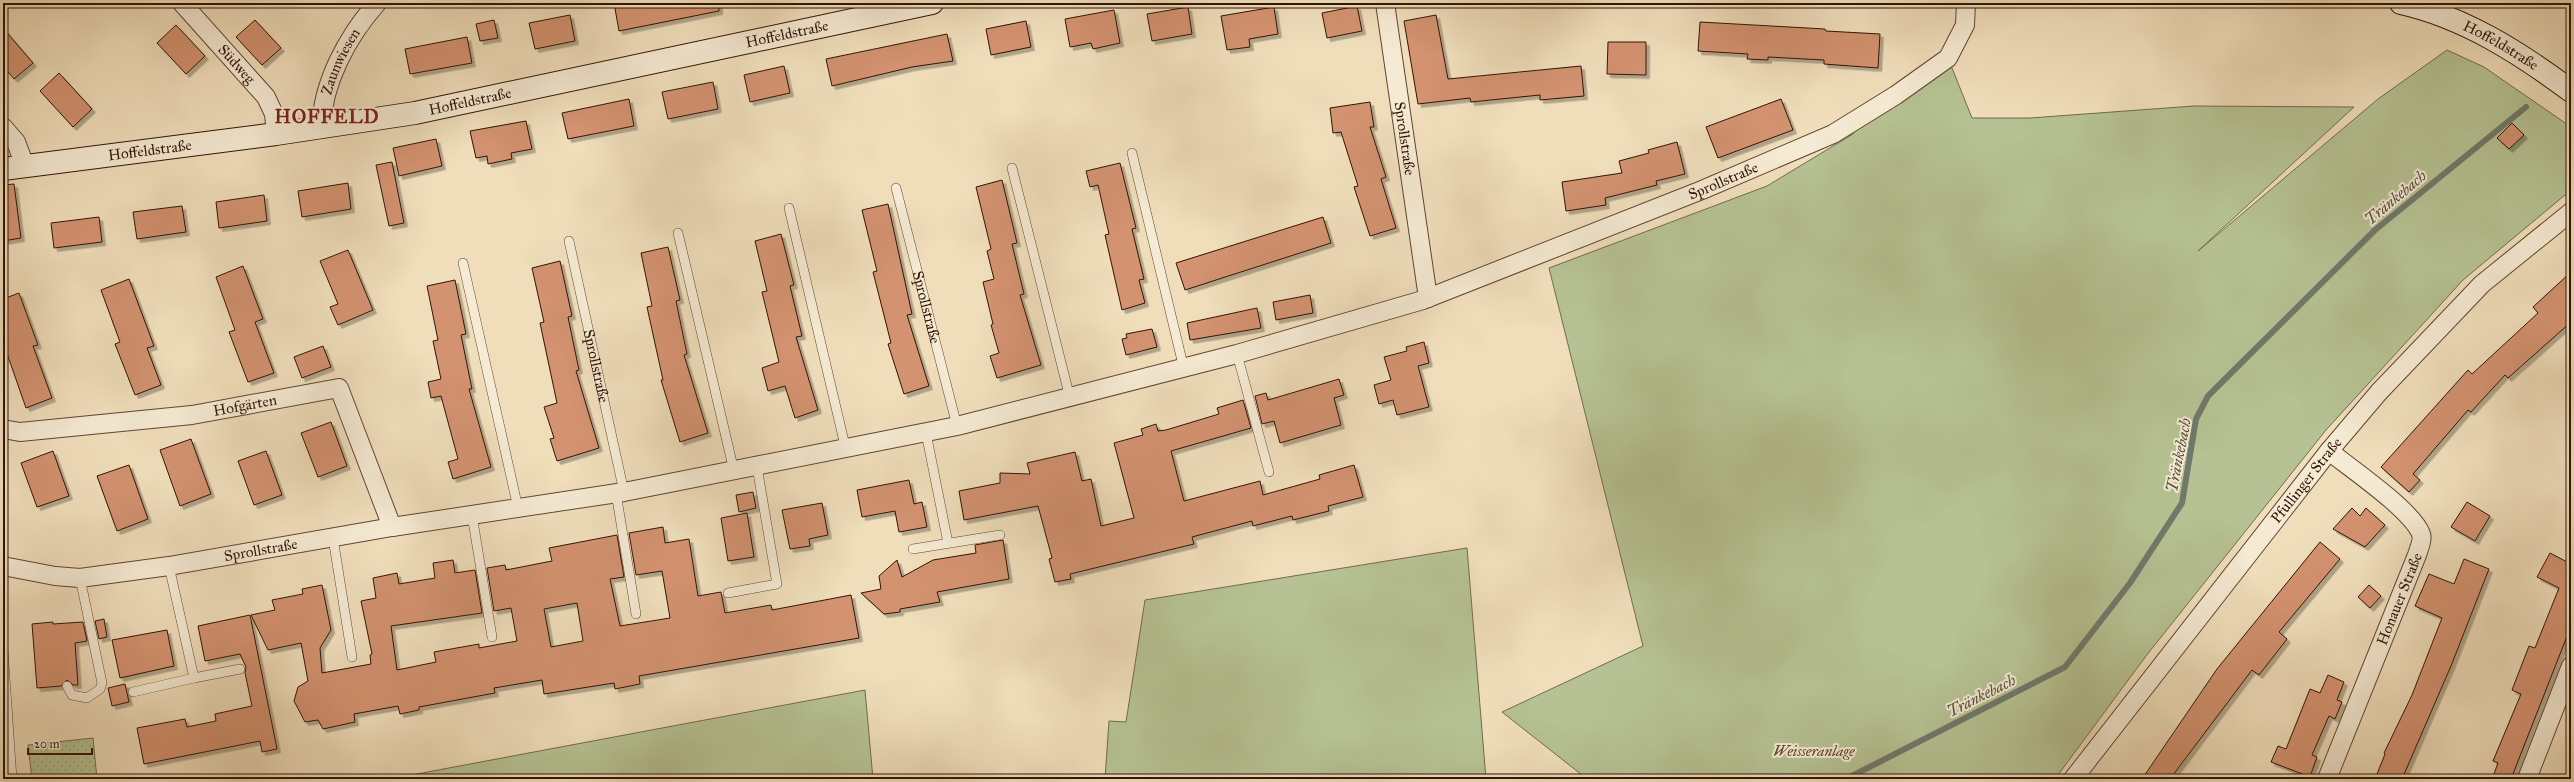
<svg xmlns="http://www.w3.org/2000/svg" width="2574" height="782" viewBox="0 0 2574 782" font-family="'IM FELL Great Primer',serif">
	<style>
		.green { fill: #b6c293; stroke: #736b4c }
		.park { fill: url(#park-dots); stroke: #736b4c }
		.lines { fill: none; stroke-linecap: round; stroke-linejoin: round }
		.stream { stroke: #70796b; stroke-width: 6 }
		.building { fill: #d3926f; stroke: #301406; fill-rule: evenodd; filter: url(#shadow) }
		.lane-casing { stroke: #604633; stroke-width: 10 }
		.street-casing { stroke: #604633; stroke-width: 20 }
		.secondary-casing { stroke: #301406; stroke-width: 24 }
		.lane { stroke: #f5ead3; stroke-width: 9 }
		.street { stroke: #f5ead3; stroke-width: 18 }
		.secondary { stroke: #f5ead3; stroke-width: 22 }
		.labels { text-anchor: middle; stroke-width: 4; stroke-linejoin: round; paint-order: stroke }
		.street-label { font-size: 15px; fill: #301406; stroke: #f5ead3 }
		.park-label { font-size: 15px; font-style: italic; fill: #584830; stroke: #f5ead3 }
		.water-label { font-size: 16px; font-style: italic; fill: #554f41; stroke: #f5ead3 }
		.district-label { font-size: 19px; font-weight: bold; letter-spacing: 1px; fill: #7a1f14; stroke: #f5ead3 }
	</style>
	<defs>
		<pattern id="park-dots" width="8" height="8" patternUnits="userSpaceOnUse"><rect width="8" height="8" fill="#b6c293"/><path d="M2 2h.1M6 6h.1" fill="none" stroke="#9da67d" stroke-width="1.8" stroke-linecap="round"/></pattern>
		<filter id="shadow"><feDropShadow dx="3.5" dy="3.5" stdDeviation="0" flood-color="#0004"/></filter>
	</defs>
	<rect width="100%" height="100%" fill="#f0debb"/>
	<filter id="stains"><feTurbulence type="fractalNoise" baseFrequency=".005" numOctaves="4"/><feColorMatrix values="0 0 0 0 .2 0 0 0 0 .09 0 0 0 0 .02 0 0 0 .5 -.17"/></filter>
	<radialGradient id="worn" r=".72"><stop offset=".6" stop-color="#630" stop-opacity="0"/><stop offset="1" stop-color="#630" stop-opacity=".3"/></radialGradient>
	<g class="green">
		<path d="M2447,50L2484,67L2571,127V190L2463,280L2326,430L2146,656L2055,779H1587L1502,712L1643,646L1549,268L1767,186L1853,134L1862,117L1948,58L1972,118H2030L2194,106L2354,107L2198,251L2378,99Z"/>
		<path d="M1467,548L1486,779H1105L1109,721L1126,722L1145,600Z"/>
		<path d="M865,690L873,779H390Z"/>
	</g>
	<path class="park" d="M93,738L97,779H32L28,745Z"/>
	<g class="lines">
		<path class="stream" d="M1846,779L2065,667L2130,583L2182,503L2196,419L2208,396L2375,230L2526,107"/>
	</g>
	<g class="building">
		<path d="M614,3H719V11L619,31Z"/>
		<path d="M1357,6L1362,31L1327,38L1322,13Z"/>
		<path d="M1188,7L1192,34L1152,41L1147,14Z"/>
		<path d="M1274,7L1278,34L1249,39L1250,47L1227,50L1221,16Z"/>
		<path d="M1114,10L1120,43L1093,49L1091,43L1070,47L1065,19Z"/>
		<path d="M570,15L575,41L535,49L529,23Z"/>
		<path d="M1436,15L1448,79L1581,66L1584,96L1540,100V95L1471,102L1470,98L1418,104L1404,21Z"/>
		<path d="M255,20L281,48L262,65L236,37Z"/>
		<path d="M494,20L498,38L480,41L476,24Z"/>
		<path d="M1026,21L1031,47L991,55L986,29Z"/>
		<path d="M1700,22L1825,29L1826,31L1880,34L1878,68L1824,64V60L1768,57V60L1747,59L1748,54L1698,51Z"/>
		<path d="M176,25L205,56L186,74L157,43Z"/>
		<path d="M3,28L33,63L14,79L3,66Z"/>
		<path d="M947,34L953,61L912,67L832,86L826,59Z"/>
		<path d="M467,37L472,63L410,74L405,49Z"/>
		<path d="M1608,42H1646V75L1607,74Z"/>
		<path d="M784,66L790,93L750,102L744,75Z"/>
		<path d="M59,73L92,109L73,127L40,91Z"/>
		<path d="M713,82L718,109L668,119L662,92Z"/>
		<path d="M629,99L634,126L568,139L562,113Z"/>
		<path d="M1781,99L1793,130L1718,158L1706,127Z"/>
		<path d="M1370,102L1374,127H1370L1386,177L1381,179L1396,228L1370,236L1354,187L1358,186L1341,132L1333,133L1330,108Z"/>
		<path d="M526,121L532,149L511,153L512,159L488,164L487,156L476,158L470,131Z"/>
		<path d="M2512,123L2524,135L2509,149L2497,138Z"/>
		<path d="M436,139L442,166L399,176L393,148Z"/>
		<path d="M1677,142L1685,174L1656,181L1657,185L1605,198L1606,205L1566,211L1562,182L1622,173L1619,161L1649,153L1648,150Z"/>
		<path d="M392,162L404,223L389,226L376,165Z"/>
		<path d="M1120,163L1136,228L1132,229L1144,279L1139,280L1145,303L1122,310L1105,235L1109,234L1098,185L1090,187L1086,171Z"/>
		<path d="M1002,180L1017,243L1012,244L1024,294L1020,295L1041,365L997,378L990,356L999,353L991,325L993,324L983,282L994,279L987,251L991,249L976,187Z"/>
		<path d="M348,183L351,209L302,217L298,191Z"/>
		<path d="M14,184L21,238L3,241V185Z"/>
		<path d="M264,195L267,221L219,228L216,202Z"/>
		<path d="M888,204L912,314L907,315L929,386L904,394L888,344L891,343L873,272L877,271L862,210Z"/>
		<path d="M182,206L186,232L137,239L133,212Z"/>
		<path d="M99,217L102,242L54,248L51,223Z"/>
		<path d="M1323,217L1331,243L1185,290L1176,263Z"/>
		<path d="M781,234L794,285L790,286L802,336L796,337L818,410L795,418L785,386L768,391L762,368L779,362L762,292L767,291L755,241Z"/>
		<path d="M668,247L680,300L676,301L687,354L684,355L708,433L680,442L661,380H663L647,307L652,306L641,253Z"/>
		<path d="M348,250L373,310L338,325L330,307L338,304L320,261Z"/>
		<path d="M560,261L572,316L568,317L579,370L576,371L599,448L557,461L550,439L554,438L544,407L557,403L540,323L544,322L532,268Z"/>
		<path d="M243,266L263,319L255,322L274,373L248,382L229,332L235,330L216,277Z"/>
		<path d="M2571,272V322L2508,378L2505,375L2471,412L2468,410L2413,474L2420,480L2409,492L2381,467L2468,370L2472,374L2538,313L2533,307Z"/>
		<path d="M129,279L154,346L147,348L161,385L135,395L115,344L120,342L101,290Z"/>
		<path d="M455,280L466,334L461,335L472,389H469L491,467L453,479L448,462L458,459L441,396L431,398L428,382L441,379L433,341L438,340L427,286Z"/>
		<path d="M19,293L38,345L33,346L52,398L26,408L3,342V299Z"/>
		<path d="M1310,295L1313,313L1276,320L1273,302Z"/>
		<path d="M1257,308L1261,328L1190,340L1187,323Z"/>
		<path d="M1152,329L1157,347L1126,355L1122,339L1127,338L1126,334Z"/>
		<path d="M1424,342L1429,363L1418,366L1429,407L1397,415L1393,400L1379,404L1374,385L1391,380L1384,357L1407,351L1406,347Z"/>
		<path d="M323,346L331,367L302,378L294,357Z"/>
		<path d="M1339,379L1344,395L1334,398L1341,425L1280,443L1274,421L1262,424L1255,396L1266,393L1268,400Z"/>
		<path d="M1243,400L1251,428L1171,451L1184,501L1260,481L1263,495L1320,479L1319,475L1354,465L1363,497L1328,506L1329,511L1293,520L1292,516L1253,526L1252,521L1192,537L1194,544L1070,574L1071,579L1055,582L1049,559L1052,558L1038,506L964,520L959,491L1000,483V473L1030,474L1027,463L1075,452L1082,481L1091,479L1101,526L1134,518L1114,443L1143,435L1141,429L1156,424L1158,431L1166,430L1219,414L1217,408Z"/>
		<path d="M331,422L347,466L318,477L301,433Z"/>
		<path d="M191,439L211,494L180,506L160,450Z"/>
		<path d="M53,451L69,496L37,507L21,463Z"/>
		<path d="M266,451L282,495L254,505L238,461Z"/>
		<path d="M129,465L148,519L117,531L97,476Z"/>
		<path d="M909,480L914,504L922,502L927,527L899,532L895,511L862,517L857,490Z"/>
		<path d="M753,492L756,508L739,512L736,495Z"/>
		<path d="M2467,502L2490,516L2475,541L2451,527Z"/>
		<path d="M822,503L828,535L809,539L810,546L790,549L782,510Z"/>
		<path d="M2352,508L2360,516L2366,508L2385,525L2365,547L2333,529Z"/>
		<path d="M747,513L754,557L728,561L721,518Z"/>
		<path d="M663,527L665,543L689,539L698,596L721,592L725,613L771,605L772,610L851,595L859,638L639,676L640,684L615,689L614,683L544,694L542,680L494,688L495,693L419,707V710L400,714L398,706L354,714L355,722L323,729L318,720L305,722L294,701L298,687L308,681L301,643L268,650L251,615L275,610L272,600L303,594L302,589L322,585L331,630L320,648L322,673L371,664L370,655L372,654L361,601L376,598L373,578L397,573L399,584L435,578L433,563L453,560L455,573L475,570L482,613L391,626L397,670L436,662L434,652L479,644V648L517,641L511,608L494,611L487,568L505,565L506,570L552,561L549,548L617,535L624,577L610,579L620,626L670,618L662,571L636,575L629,533ZM577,603L583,641L551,647L544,609Z"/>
		<path d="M1003,540L1009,579L937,592L940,602L900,609V612L884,614L861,593L881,589L879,576L897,560L902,577L933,560L976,553L975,545Z"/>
		<path d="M2320,542L2340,559L2279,632L2287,639L2259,675L2252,670L2170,779H2142L2217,669Z"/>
		<path d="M2550,553L2569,563L2571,560V626L2511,779H2492L2498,763L2493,761L2521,694L2512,690L2529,646L2535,648L2559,588L2537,577Z"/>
		<path d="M2464,559L2489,569L2451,666L2402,779H2375L2385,754L2384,753L2412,695L2442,618L2415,606L2429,574L2454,584Z"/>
		<path d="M2369,585L2381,596L2370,608L2358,597Z"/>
		<path d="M250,615L277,749L262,752L260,741L144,764L137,728L185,719L187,727L216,721L215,714L252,706L245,673L246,667L240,654L205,661L198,626Z"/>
		<path d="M104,619L107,637L99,639L95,621Z"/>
		<path d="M53,622V624L83,622L87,641L75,643L78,685H73L67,680L61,686L37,688L32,624Z"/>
		<path d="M167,630L174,666L120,678L112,640Z"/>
		<path d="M2328,675L2344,682L2337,700L2342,702L2335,719L2329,716L2312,755L2317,757L2310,777L2271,762L2278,746L2286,749L2310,689L2320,693Z"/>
		<path d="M125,684L129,702L112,706L108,688Z"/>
	</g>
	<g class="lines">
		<g class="lane-casing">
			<g id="lane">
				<path d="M1132,153L1184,369"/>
				<path d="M1012,168L1070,398"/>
				<path id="s1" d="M896,188L957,426"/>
				<path d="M789,208L846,450"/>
				<path d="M678,233L734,471"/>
				<path id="s2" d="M569,241L624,492"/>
				<path d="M463,263L518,508"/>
				<path d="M1237,354L1269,472"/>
				<path d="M926,433L948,543"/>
				<path d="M616,493L636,614"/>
				<path d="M472,515L492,637"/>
				<path d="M333,538L352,657"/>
				<path d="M913,549L1000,535"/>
				<path d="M728,593L777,584L757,467"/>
				<path d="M3,649L12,779"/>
				<path d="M194,678L240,669"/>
				<path d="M67,686L72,695L87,698L100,689L102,683L80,578"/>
				<path d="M133,692L194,678L169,566"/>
			</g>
		</g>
		<g class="street-casing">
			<g id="street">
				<path id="s3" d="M182,3L266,97L274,114L276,134"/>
				<path id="s4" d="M1385,3L1428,298"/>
				<path d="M3,127L16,142L25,166"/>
				<path id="s5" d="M321,127C323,82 347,37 377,3"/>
				<path id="s6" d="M3,429L20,432L192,415L339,388L392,527"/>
				<path id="s7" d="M3,566L55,576L80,578L169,566L392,527L624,492L957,426L1237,354L1423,300L1702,190L1833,134L1896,95L1948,58L1965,25L1966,3"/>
				<path id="s8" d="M2073,779L2329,451L2379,392L2482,284L2571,212"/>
				<path id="s9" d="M2327,779L2417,555C2419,549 2423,539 2421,534C2412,510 2350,468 2329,451"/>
				<path d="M2527,779L2571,666"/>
			</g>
		</g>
		<g class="secondary-casing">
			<g id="secondary">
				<path id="s10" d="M2401,3C2464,17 2520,53 2571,91"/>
				<path id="s11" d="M3,169L276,134L415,113L932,3"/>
			</g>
		</g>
		<use href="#lane" class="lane"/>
		<use href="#street" class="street"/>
		<use href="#secondary" class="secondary"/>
	</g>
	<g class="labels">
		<g class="street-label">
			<text dy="5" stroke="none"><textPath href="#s11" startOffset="796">Hoffeldstraße</textPath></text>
			<text dy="5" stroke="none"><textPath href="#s10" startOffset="109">Hoffeldstraße</textPath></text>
			<text dy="5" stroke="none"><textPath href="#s5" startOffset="69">Zaunwiesen</textPath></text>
			<text dy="5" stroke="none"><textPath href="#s3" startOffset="82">Südweg</textPath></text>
			<text dy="5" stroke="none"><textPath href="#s11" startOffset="472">Hoffeldstraße</textPath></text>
			<text dy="5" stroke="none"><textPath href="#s4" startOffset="137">Sprollstraße</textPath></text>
			<text dy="5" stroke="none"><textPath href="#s11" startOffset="148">Hoffeldstraße</textPath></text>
			<text dy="5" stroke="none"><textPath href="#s7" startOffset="1774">Sprollstraße</textPath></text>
			<text dy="5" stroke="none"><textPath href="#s1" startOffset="123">Sprollstraße</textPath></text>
			<text dy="5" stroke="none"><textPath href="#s2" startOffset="128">Sprollstraße</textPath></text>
			<text dy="5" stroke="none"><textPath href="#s6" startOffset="244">Hofgärten</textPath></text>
			<text dy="5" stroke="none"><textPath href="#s8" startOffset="379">Pfullinger Straße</textPath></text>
			<text dy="5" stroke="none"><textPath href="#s7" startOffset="261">Sprollstraße</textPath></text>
			<text dy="5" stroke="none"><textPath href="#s9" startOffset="194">Honauer Straße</textPath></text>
		</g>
		<g class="park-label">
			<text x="1814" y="756">Weisseranlage</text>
		</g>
		<g class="water-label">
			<text transform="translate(2395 197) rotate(-40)" y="6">Tränkebach</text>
			<text transform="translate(2178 455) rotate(-79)" y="6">Tränkebach</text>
			<text transform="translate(1981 695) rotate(-27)" y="6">Tränkebach</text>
		</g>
		<g class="district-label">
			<text x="327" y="123">HOFFELD</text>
		</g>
	</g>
	<rect width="2574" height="782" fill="none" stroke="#f0debb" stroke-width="16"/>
	<rect x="4" y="4" width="2566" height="774" fill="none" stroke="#301406" stroke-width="2"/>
	<rect x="8" y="8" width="2558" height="766" fill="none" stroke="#301406"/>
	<path d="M28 748v6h64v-6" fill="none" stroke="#301406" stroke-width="2"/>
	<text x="34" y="748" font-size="12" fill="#301406" stroke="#f5ead3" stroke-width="3" paint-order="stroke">20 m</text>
	<rect width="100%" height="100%" filter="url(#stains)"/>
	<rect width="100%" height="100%" fill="url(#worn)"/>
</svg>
